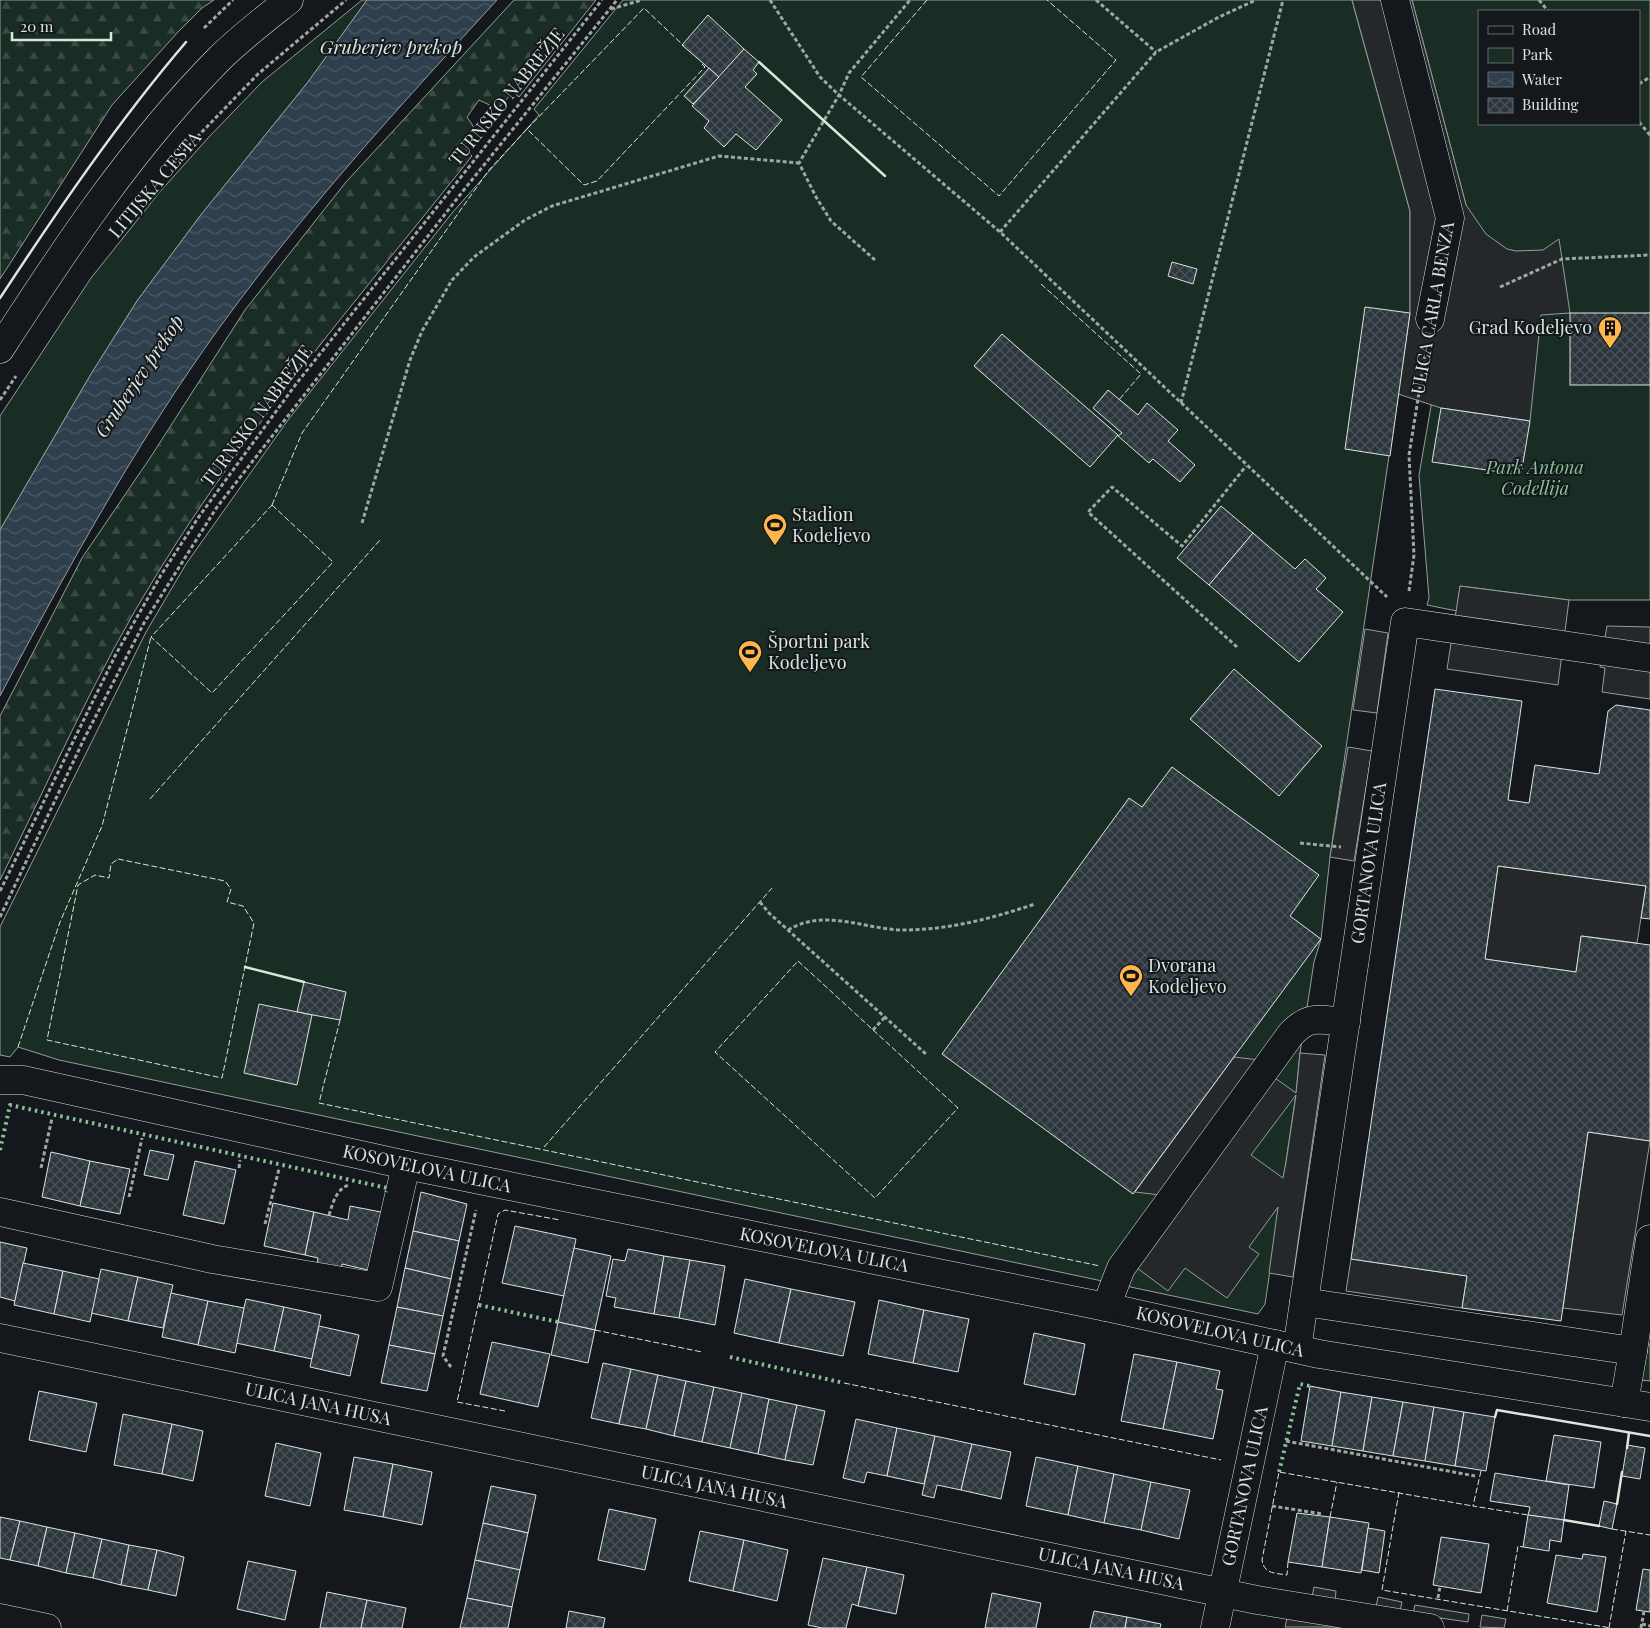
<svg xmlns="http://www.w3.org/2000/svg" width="1650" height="1628" viewBox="0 0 1650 1628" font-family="'Playfair Display',serif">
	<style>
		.green { fill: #1a2d24; stroke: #939e99; fill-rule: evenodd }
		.forest { fill: url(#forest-firs); stroke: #939e99 }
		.parking { fill: #24282b; stroke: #939e99; fill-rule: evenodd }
		.water { fill: url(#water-waves); stroke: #939e99 }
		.building { fill: url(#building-cross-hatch); stroke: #d8e6dc }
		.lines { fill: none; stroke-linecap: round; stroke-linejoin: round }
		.minor-casing { stroke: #d8e6dc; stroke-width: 29 }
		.major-casing { stroke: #d8e6dc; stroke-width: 29 }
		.path { stroke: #9da8a2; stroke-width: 3; stroke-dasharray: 4 2.5; stroke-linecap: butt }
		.minor { stroke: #14181c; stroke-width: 28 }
		.major { stroke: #14181c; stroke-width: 28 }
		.hedge { stroke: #8ac095; stroke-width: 4; stroke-dasharray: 2.5 4; stroke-linecap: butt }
		.fence { stroke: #d8e6dc; stroke-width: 1; stroke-dasharray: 6 2.5; stroke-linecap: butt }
		.wall { stroke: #d8e6dc; stroke-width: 2.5 }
		.labels { text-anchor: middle; stroke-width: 4; stroke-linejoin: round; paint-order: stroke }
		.street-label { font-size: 18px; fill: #d8e6dc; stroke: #14181c }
		.poi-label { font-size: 18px; fill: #d8e6dc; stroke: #14181c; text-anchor: start }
		.park-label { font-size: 18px; font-style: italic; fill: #8ac095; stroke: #14181c }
		.water-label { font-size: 19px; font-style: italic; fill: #d8e6dc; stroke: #14181c }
	</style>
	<defs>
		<pattern id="forest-firs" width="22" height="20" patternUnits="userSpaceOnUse" patternTransform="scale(1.25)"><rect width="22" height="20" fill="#1a2d24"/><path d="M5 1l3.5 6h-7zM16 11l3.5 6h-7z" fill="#3b4b43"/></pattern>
		<pattern id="water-waves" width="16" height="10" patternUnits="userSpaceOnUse" patternTransform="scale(1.25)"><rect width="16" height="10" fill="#2f3f4d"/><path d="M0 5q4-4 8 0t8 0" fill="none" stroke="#4c5b66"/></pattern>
		<pattern id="building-cross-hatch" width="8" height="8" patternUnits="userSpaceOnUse" patternTransform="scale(1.25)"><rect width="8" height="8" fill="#2c363c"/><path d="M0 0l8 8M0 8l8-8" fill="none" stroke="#4a5358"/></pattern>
	</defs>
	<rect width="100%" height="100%" fill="#14181c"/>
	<g class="green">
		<path d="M362,0H367L308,82L200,216L137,301L91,374L0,530V416L91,278L158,194L208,138L262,82Z"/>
		<path d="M623,0H1352L1410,211V313L1330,857L1321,939L1314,962L1300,1053L1296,1094L1265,1304L1258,1314L59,1060L18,1047L10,1057L0,1055V927L146,632L186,564L288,420L452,213L539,115L534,109Z"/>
		<path d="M1412,0H1650V600H1569L1460,586L1457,611L1427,605L1429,598L1419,475L1466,205ZM1479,11H1639V124H1479Z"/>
		<path d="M1646,1344H1650V1381L1641,1380Z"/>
	</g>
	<g class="forest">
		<path d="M0,0H214L202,8L178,32L112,105L0,279Z"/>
		<path d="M514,0H596L519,97L513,92L498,109L479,100L467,117L477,132L463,146L472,156C364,292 248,425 157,574C97,670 50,779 0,880V716L82,558L150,458L245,310L346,182Z"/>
	</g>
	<g class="parking">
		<path d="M1352,0H1412L1466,205L1486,234L1507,249L1516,251L1543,250L1559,239L1570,313L1541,315L1530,421L1441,408L1398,394L1410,313V211Z"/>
		<path d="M1460,586L1569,600L1558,685L1447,669Z"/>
		<path d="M1607,626L1650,627V699L1602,692L1605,668L1600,667Z"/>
		<path d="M1365,629L1388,633L1377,713L1353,710Z"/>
		<path d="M1348,747L1372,751L1354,861L1330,857Z"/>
		<path d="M1498,866L1646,886L1637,943L1582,936L1576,972L1485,959Z"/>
		<path d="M1300,1053L1325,1055L1293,1277L1269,1273L1278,1207L1249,1247L1259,1254L1227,1298L1185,1268L1168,1291L1137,1268L1275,1078L1296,1093ZM1296,1095L1286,1162L1283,1178L1251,1155Z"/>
		<path d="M1234,1057L1259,1060L1160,1195L1135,1192Z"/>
		<path d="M1588,1132L1650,1141L1622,1315L1563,1308Z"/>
		<path d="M1351,1259L1467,1276L1462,1308L1346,1291Z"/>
		<path d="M1314,1587L1336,1591L1335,1601L1312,1597Z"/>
		<path d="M1378,1597L1402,1602L1400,1611L1376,1607Z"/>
		<path d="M1415,1605L1469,1614L1468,1622L1413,1614Z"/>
		<path d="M1482,1615L1506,1619L1504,1628L1480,1627Z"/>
		<path d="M1287,1618L1341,1627H1285Z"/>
	</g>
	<path class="water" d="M367,0H497C408,97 318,195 239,301C146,425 72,560 0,696V530L91,374L137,301L200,216L308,82Z"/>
	<g class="building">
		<path d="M708,15L744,49L719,77L682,45Z"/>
		<path d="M744,49L759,62L753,70L757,74L745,87L782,120L756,150L736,134L724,147L704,128L709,121L692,106Z"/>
		<path d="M709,68L719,77L693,104L684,96Z"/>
		<path d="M1172,262L1197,269L1193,284L1168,276Z"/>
		<path d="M1365,307L1410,313L1390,456L1345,449Z"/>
		<rect x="1570" y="313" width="80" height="72"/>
		<path d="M1002,334L1118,435L1090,467L974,366Z"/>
		<path d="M1108,390L1138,415L1147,403L1178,430L1168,441L1195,465L1180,482L1153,459L1149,463L1118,436L1122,433L1093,408Z"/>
		<path d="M1441,408L1530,421L1521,475L1432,462Z"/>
		<path d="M1221,506L1253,533L1209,585L1177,558Z"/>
		<path d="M1253,533L1295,569L1305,559L1326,578L1316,589L1343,612L1299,662L1209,585Z"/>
		<path d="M1234,669L1322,746L1279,796L1190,719Z"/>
		<path d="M1435,689L1522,701L1508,800L1529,803L1535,765L1599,774L1608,711L1616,705L1650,710V919L1641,918L1646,886L1498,866L1485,959L1576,972L1581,936L1650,945V1141L1588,1132L1561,1321L1462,1308L1467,1276L1351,1259Z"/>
		<path d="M1172,767L1319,875L1290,916L1321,939L1133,1194L942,1054L1129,798L1142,807Z"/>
		<path d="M304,982L346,992L340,1020L297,1012Z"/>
		<path d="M259,1004L312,1015L297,1085L244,1073Z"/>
		<path d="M150,1150L174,1155L168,1180L144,1175Z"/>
		<path d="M51,1152L90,1161L80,1206L42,1197Z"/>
		<path d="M90,1161L130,1169L120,1214L80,1206Z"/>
		<path d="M195,1161L236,1170L224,1224L183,1215Z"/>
		<path d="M421,1192L467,1204L459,1241L413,1231Z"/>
		<path d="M273,1203L314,1212L305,1255L264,1246Z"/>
		<path d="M350,1206L381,1212L368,1270L342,1264L341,1270L317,1265L318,1258L305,1255L314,1212L348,1220Z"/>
		<path d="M515,1226L576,1239L564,1296L502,1283Z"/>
		<path d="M413,1231L459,1241L451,1279L405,1268Z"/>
		<path d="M0,1242L27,1248L15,1301L0,1297Z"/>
		<path d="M574,1248L611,1256L595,1330L558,1322Z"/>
		<path d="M628,1249L664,1256L654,1314L614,1307L616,1298L606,1296L613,1259L625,1261Z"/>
		<path d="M664,1256L690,1260L679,1318L654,1314Z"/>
		<path d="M690,1260L725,1266L715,1325L679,1318Z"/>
		<path d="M23,1263L63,1271L54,1314L14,1305Z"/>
		<path d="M405,1268L451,1279L443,1316L397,1307Z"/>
		<path d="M101,1269L138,1277L128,1321L91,1313Z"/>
		<path d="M63,1271L99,1279L90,1322L54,1314Z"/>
		<path d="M138,1277L173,1285L163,1328L128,1321Z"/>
		<path d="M745,1279L791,1289L779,1343L734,1333Z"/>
		<path d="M791,1289L855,1302L843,1356L779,1343Z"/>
		<path d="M171,1293L208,1301L198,1345L162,1337Z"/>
		<path d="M246,1299L284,1307L274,1351L236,1343Z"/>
		<path d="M879,1300L924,1310L913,1363L868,1354Z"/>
		<path d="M208,1301L244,1308L235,1353L198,1345Z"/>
		<path d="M284,1307L321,1315L312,1359L274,1351Z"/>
		<path d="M397,1307L443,1316L435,1354L389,1345Z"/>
		<path d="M924,1310L969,1319L958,1372L913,1363Z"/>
		<path d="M558,1322L595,1330L588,1363L551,1355Z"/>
		<path d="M319,1326L359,1335L350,1376L310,1367Z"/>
		<path d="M1034,1333L1085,1344L1075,1395L1024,1384Z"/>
		<path d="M492,1342L550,1354L538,1407L480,1394Z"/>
		<path d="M389,1345L435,1354L427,1391L381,1383Z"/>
		<path d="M1134,1354L1177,1362L1163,1429L1121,1421Z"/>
		<path d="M1177,1362L1220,1371L1216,1389L1223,1390L1213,1439L1163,1429Z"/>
		<path d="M603,1363L631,1369L619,1424L591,1418Z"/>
		<path d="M631,1369L658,1375L646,1429L619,1424Z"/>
		<path d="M658,1375L686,1381L674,1436L646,1429Z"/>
		<path d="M686,1381L714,1387L702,1442L674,1436Z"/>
		<path d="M1310,1386L1341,1392L1332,1446L1301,1441Z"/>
		<path d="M714,1387L742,1393L730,1448L702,1442Z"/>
		<path d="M39,1391L97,1403L86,1452L29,1440Z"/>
		<path d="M1341,1392L1372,1397L1363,1451L1332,1446Z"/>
		<path d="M742,1393L769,1399L758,1454L730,1448Z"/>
		<path d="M1372,1397L1403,1402L1393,1456L1363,1451Z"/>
		<path d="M769,1399L797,1405L785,1460L758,1454Z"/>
		<path d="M1403,1402L1434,1407L1425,1461L1393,1456Z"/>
		<path d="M797,1405L825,1411L813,1465L785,1460Z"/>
		<path d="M1434,1407L1464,1412L1455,1466L1425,1461Z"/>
		<path d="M1464,1412L1495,1417L1486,1471L1455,1466Z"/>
		<path d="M123,1414L172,1424L162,1474L114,1465Z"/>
		<path d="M856,1419L897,1428L887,1476L867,1472L864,1483L843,1478Z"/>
		<path d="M172,1424L203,1431L193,1481L162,1474Z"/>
		<path d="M897,1428L935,1436L924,1484L887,1476Z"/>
		<path d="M1554,1435L1601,1442L1594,1488L1546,1481Z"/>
		<path d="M935,1436L972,1444L961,1490L937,1485L934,1498L922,1495Z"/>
		<path d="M276,1443L321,1453L310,1506L265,1496Z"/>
		<path d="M972,1444L1011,1452L1001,1499L961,1490Z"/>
		<path d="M1627,1445L1645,1448L1640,1479L1622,1476Z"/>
		<path d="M354,1457L393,1464L383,1517L344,1510Z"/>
		<path d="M1036,1457L1078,1466L1068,1515L1026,1506Z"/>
		<path d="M393,1464L432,1472L422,1525L383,1517Z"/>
		<path d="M1078,1466L1114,1474L1104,1523L1068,1515Z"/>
		<path d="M1495,1473L1569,1485L1564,1520L1528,1515L1530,1507L1490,1501Z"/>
		<path d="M1114,1474L1151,1482L1141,1530L1104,1523Z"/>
		<path d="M1151,1482L1190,1490L1179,1539L1141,1530Z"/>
		<path d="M491,1486L536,1495L528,1533L483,1523Z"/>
		<path d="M1604,1501L1617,1504L1612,1529L1599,1526Z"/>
		<path d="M609,1509L656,1519L645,1570L598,1560Z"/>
		<path d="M1297,1513L1330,1517L1322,1567L1288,1562Z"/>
		<path d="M1528,1515L1564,1520L1561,1542L1550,1540L1549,1551L1523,1547Z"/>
		<path d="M0,1517L20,1521L10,1560L0,1558Z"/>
		<path d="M1330,1517L1369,1523L1361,1573L1322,1567Z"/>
		<path d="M20,1521L47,1527L38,1566L10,1560Z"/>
		<path d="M483,1523L528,1533L520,1570L475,1560Z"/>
		<path d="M47,1527L75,1533L66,1573L38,1566Z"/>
		<path d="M1368,1528L1385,1531L1379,1573L1362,1570Z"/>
		<path d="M700,1531L744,1540L733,1591L689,1581Z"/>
		<path d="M75,1533L102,1539L93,1578L66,1573Z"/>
		<path d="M1441,1537L1489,1544L1481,1593L1433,1585Z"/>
		<path d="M102,1539L129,1545L121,1585L93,1578Z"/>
		<path d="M744,1540L788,1550L777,1601L733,1591Z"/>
		<path d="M129,1545L157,1550L148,1590L121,1585Z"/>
		<path d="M157,1550L184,1557L176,1596L148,1590Z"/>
		<path d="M1583,1554L1606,1557L1597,1612L1547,1603L1556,1555L1582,1559Z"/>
		<path d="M823,1558L867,1567L858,1606L852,1604L846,1628H822L808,1625Z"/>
		<path d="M475,1560L520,1570L512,1607L467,1598Z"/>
		<path d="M248,1561L296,1571L285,1620L237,1609Z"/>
		<path d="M867,1567L904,1575L896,1614L858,1606Z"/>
		<path d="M1643,1569L1650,1570V1612L1636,1610Z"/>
		<path d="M327,1592L367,1600L361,1628H320Z"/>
		<path d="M992,1593L1041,1603L1036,1628H985Z"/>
		<path d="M467,1598L512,1607L508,1628H460Z"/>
		<path d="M367,1600L406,1608L402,1628H361Z"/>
		<path d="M569,1611L605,1618L603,1628H566Z"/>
		<path d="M1094,1611L1127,1617L1125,1628H1090Z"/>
		<path d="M1127,1617L1161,1624L1160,1628H1125Z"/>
	</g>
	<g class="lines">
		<g class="minor-casing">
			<g id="minor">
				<path d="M1395,0L1450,218L1430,319"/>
				<path d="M0,1080H23L406,1165L1106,1307L1319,1354L1650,1407"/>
				<path d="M0,1212L212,1259L378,1287L406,1165"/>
				<path d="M1304,1302L1633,1351L1650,1239"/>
				<path d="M1106,1307L1121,1268L1291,1034C1310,1014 1320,1020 1346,1022"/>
				<path d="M0,1338L1257,1600L1430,1628"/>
				<path d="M1297,1349L1405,622L1650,658"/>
				<path d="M1624,1403L1633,1351"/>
				<path d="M0,1618L47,1628"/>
				<path d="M1215,1628L1275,1344"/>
			</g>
		</g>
		<g class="major-casing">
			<path id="major" d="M0,349C66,247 133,146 219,59C240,38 265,19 289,0"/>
		</g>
		<g class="path">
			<path d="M770,0L820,77L839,95L1000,232L1387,597"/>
			<path d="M1096,0L1156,52"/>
			<path d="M1539,0L1548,11"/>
			<path d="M611,9L642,0"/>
			<path d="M204,28L233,0"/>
			<path d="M1639,84L1650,77"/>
			<path d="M1639,122L1650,135"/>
			<path d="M170,165L258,74L346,0"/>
			<path d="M1000,232L1156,52L1219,17L1256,0"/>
			<path d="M875,260L831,221L816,197L799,163L839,95L849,73L910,0"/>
			<path d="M1500,287L1562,259L1650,255"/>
			<path d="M0,400L16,376"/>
			<path d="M1181,403L1283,0"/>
			<path d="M362,523L410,360L422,331L452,280L474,257L525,220L552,206L719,156L799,163"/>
			<path d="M1409,591L1414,555L1409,455L1426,349"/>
			<path d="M1237,647L1088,512L1112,487L1182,546L1246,466"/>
			<path d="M1300,843L1341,847"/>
			<path d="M0,891L116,654L161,575L198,518L296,384L602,0"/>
			<path d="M760,902L769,913L927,1055"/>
			<path d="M0,917L84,739L144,623L217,507L463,191L617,0"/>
			<path d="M788,930C827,907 866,931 908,930C952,929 993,918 1035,904"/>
			<path d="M873,1030L885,1017"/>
			<path d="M41,1168L52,1118"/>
			<path d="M239,1168L240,1160"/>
			<path d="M129,1197L142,1138"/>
			<path d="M329,1215C333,1203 336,1189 349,1185"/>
			<path d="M265,1224L279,1169"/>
			<path d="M451,1367L443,1356L476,1210"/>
			<path d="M1286,1441L1475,1476"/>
			<path d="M1272,1506L1323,1514"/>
			<path d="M1438,1598L1440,1586"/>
			<path d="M1642,1624L1650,1626"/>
			<path d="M1641,1628L1644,1611"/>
		</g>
		<use href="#minor" class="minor"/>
		<use href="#major" class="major"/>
		<g class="hedge">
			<path d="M0,1150L10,1105L387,1188L386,1192"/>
			<path d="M479,1305L558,1322"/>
			<path d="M730,1357L844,1383"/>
			<path d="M1279,1472L1300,1384L1310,1386"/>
		</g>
		<g class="fence">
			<path d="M927,0L861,77L999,196L1116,60L1047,0"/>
			<path d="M527,129L644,8L684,46"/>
			<path d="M1041,284L1141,374L1118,401"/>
			<path d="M272,505L302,433L489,170L527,129L584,185L597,181L705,67L702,64"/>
			<path d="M272,505L333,562L212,693L151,637Z"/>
			<path d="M150,799L380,540"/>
			<path d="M118,859L225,881L231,889L227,902L243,906L254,923L222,1078L47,1040L78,885L95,875L109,878L111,864Z"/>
			<path d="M798,961L958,1108L875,1198L715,1052Z"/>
			<path d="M340,1020L319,1103L1100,1266"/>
			<path d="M18,1047L60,922L102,826L151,637"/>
			<path d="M544,1147L772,888"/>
			<path d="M595,1330L702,1352"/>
			<path d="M844,1383L1221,1460"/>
			<path d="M505,1411L457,1402L498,1214L505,1210L560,1220"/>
			<path d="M1481,1471L1473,1506L1528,1515"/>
			<path d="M1399,1492L1382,1590L1611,1628"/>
			<path d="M1330,1517L1337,1482"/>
			<path d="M1612,1529L1650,1535"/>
			<path d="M1288,1562L1287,1575C1275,1573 1264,1574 1262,1560L1279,1472L1473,1506"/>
			<path d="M1507,1611L1518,1546L1523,1547"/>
			<path d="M1609,1628L1626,1531"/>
		</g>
		<g class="wall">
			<path d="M759,62L885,176"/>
			<path d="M0,298C58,210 117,123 186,42"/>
			<path d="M245,967L304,982"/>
			<path d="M1495,1417L1497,1410L1650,1436"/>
			<path d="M1627,1448L1629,1433"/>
			<path d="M1617,1504L1622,1472"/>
			<path d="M1564,1520L1599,1526"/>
		</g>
	</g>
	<defs>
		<g id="building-pin" transform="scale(1.25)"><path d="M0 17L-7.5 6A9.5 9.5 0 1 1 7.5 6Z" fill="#ffb74d" stroke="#14181c"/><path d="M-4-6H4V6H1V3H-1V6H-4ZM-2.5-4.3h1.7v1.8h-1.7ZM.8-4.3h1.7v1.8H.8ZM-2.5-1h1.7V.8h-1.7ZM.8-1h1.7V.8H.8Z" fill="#111"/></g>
		<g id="stadium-pin" transform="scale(1.25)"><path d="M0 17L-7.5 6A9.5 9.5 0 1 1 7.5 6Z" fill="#ffb74d" stroke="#14181c"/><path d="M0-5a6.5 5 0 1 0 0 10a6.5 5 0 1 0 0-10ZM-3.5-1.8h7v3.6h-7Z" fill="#111"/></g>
	</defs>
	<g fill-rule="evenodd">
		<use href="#building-pin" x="1610" y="328"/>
		<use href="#stadium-pin" x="775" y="525"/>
		<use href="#stadium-pin" x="750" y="652"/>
		<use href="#stadium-pin" x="1131" y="976"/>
	</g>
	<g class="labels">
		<g class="street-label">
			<text transform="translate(507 97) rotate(-51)" y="6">TURNSKO NABREŽJE</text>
			<text transform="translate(155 185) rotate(-50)" y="6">LITIJSKA CESTA</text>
			<text transform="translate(1433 308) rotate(-80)" y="6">ULICA CARLA BENZA</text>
			<text transform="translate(257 416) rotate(-53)" y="6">TURNSKO NABREŽJE</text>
			<text transform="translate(1369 863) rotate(-82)" y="6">GORTANOVA ULICA</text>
			<text transform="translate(427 1169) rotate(12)" y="6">KOSOVELOVA ULICA</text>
			<text transform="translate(824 1250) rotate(11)" y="6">KOSOVELOVA ULICA</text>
			<text transform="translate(1220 1332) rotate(13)" y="6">KOSOVELOVA ULICA</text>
			<text transform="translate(318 1404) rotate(12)" y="6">ULICA JANA HUSA</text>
			<text transform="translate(1245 1486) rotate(-78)" y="6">GORTANOVA ULICA</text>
			<text transform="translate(714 1487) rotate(12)" y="6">ULICA JANA HUSA</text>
			<text transform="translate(1111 1569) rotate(12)" y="6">ULICA JANA HUSA</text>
		</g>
		<g class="poi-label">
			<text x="1592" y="334" text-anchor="end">Grad Kodeljevo</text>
			<text x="792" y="521">Stadion<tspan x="792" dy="21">Kodeljevo</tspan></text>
			<text x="768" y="648">Športni park<tspan x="768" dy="21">Kodeljevo</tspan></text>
			<text x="1148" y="972">Dvorana<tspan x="1148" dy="21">Kodeljevo</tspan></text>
		</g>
		<g class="park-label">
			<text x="1535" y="474">Park Antona<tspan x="1535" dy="21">Codellija</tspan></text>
		</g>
		<g class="water-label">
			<text x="391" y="54">Gruberjev prekop</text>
			<text transform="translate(139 376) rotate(-56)" y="7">Gruberjev prekop</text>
		</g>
	</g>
	<rect x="1478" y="10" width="162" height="115" fill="#14181c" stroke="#626a69"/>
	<rect x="1488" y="26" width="25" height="8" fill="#14181c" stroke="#626a69"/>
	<text x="1522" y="35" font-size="15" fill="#d8e6dc">Road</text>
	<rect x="1488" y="48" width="25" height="15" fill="#1a2d24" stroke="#626a69"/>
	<text x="1522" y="60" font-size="15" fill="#d8e6dc">Park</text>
	<rect x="1488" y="72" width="25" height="15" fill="url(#water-waves)" stroke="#626a69"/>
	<text x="1522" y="85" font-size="15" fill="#d8e6dc">Water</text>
	<rect x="1488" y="98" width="25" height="15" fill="url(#building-cross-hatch)" stroke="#626a69"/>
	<text x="1522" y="110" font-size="15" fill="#d8e6dc">Building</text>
	<path d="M12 32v8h99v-8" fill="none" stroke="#d8e6dc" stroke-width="2.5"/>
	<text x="20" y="32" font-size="15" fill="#d8e6dc" stroke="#14181c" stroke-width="4" paint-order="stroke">20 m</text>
</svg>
